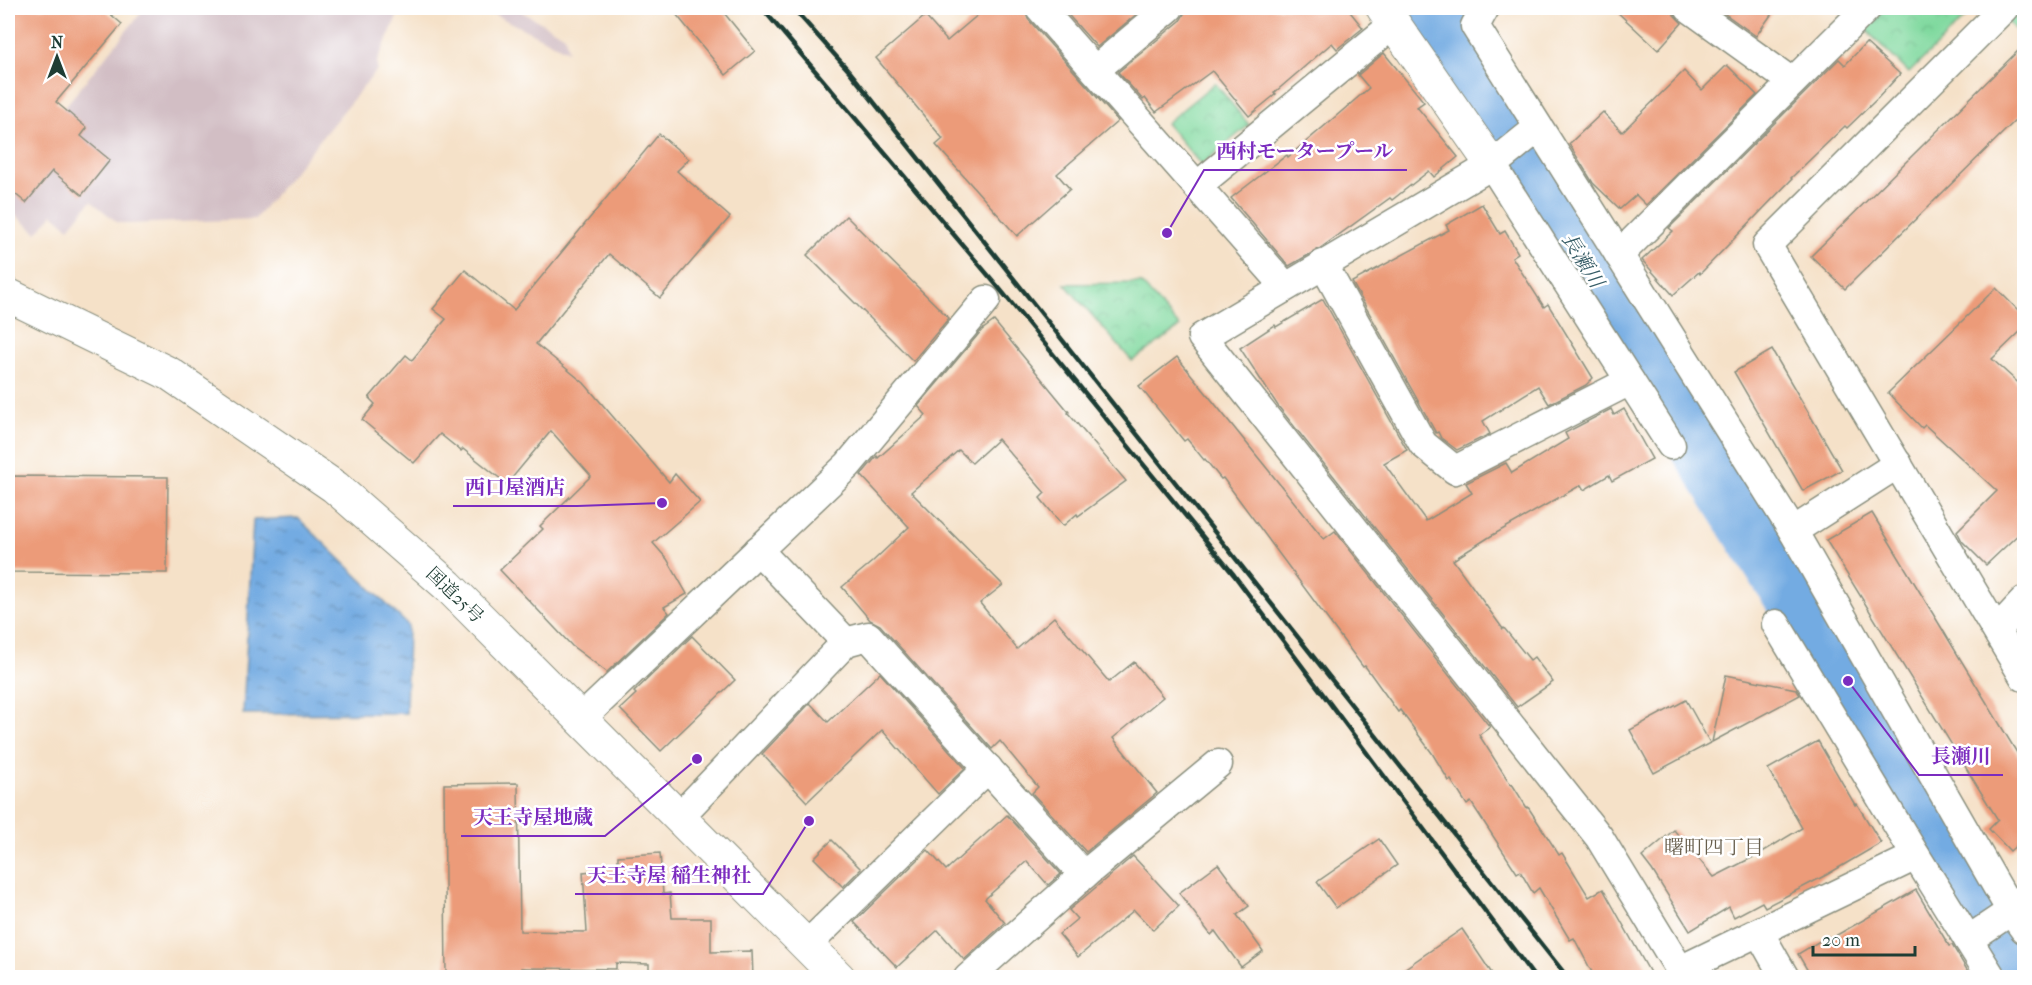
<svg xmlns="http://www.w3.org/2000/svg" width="2032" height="985" viewBox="0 0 2032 985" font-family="'IM FELL French Canon','Noto Serif JP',serif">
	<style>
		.industrial { fill: #d2bec4 }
		.park { fill: url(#park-crowns); stroke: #508b6a; stroke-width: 1.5 }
		.water { fill: url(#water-ripples); stroke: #49748b; stroke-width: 1.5 }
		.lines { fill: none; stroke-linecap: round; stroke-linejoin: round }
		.river { stroke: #73abe2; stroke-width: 62 }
		.building { fill: #ec9b79 }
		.minor-casing { stroke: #8a8f7e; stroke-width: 31 }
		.tertiary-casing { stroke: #8a8f7e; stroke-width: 35 }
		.trunk-casing { stroke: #8a8f7e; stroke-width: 35 }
		.minor { stroke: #fff; stroke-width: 28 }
		.tertiary { stroke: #fff; stroke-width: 33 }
		.trunk { stroke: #fff; stroke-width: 33 }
		.rail { stroke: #1f3d34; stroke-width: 4.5 }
		.labels { text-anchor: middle; stroke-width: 5; stroke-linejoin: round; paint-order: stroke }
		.street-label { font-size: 18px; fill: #1f3d34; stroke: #fff }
		.water-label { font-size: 20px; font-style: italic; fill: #385e68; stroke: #fff }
		.neighbourhood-label { font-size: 20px; fill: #675e4c; stroke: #fff }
		.leader { fill: none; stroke: #7b2cbf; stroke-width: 2 }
		.callout-dot { fill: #7b2cbf; stroke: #fff; stroke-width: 2 }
		.callout-label { font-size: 20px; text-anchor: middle; font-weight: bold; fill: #7b2cbf; stroke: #fff; stroke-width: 5; stroke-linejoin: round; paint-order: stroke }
	</style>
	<defs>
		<pattern id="park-crowns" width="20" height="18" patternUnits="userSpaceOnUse" patternTransform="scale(1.5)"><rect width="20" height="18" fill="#80d99f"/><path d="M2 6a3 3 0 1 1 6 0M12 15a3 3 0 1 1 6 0" fill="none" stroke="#6ebb8a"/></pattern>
		<pattern id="water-ripples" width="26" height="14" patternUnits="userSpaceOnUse" patternTransform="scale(1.5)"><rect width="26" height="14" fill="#73abe2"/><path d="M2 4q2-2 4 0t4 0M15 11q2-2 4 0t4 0" fill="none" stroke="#5e8cb8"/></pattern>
	</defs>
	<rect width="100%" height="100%" fill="#fff"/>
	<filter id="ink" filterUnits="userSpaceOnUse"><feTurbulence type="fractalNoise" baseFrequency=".0167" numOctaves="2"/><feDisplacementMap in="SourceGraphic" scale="12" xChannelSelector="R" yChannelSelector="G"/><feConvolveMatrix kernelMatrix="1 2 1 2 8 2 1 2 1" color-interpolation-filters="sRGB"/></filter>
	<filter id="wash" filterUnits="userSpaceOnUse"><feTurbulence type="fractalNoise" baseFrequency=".008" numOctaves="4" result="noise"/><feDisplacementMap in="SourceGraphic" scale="24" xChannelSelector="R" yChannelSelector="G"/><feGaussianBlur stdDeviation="1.35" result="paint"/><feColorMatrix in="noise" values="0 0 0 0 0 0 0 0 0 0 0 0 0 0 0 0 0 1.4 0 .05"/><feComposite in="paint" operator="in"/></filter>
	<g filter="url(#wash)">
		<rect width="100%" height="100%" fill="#f5e1c8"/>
		<g class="industrial">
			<path d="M145,8H401L377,62V70L255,219L126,224L117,222L91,201L69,228L53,214L37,233L8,209V177Z"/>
			<path d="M481,8H515L565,36L568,51Z"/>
		</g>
		<g class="park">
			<path d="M1886,8H1975L1909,73L1865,29Z"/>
			<path d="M2019,8H2024V39L2006,20Z"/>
			<path d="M1215,83L1249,125L1201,165L1166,123Z"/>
			<path d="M1141,283L1180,327L1132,361L1065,284Z"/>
		</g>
		<path class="water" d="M298,518L408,625L406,713L243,714L253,520Z"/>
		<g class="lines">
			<path class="river" d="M1424,8L1528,169L1848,681L2024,973"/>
		</g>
		<g id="blocks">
			<g class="building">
				<path d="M8,8H103L122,24L56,102L87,128L81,136L110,160L82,195L52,171L26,203L8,188Z"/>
				<path d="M671,8H720L755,51L726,75Z"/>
				<path d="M986,8H1024L1028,19L1118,121L1057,174L1070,189L1017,236L936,145L943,139L876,58L925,16L947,41Z"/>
				<path d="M1062,8H1144L1097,47Z"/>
				<path d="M1185,8H1347L1363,28L1337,49L1332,43L1274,93L1276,94L1249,116L1212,71L1156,112L1145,98L1143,100L1118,72L1180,21L1184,14Z"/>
				<path d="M1613,8H1673L1674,15L1682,23L1658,50Z"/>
				<path d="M1717,8H1776L1756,36Z"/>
				<path d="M1866,43L1900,74L1878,98L1847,128L1845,126L1791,178L1792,179L1700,274L1699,272L1673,295L1642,260L1673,231L1669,228L1839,59L1845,65Z"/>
				<path d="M2025,44V111L1845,289L1811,256Z"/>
				<path d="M1384,53L1424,102L1417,107L1458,157L1434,177L1429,171L1392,200L1390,198L1319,249L1289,266L1231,198L1287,155L1288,157L1369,88L1358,75Z"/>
				<path d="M1727,65L1757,95L1646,205L1636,195L1620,209L1593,183L1569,144L1603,112L1622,132L1684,71L1702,90Z"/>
				<path d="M659,134L689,159L677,171L730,217L660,298L609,254L536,344L584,383L669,482L675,474L700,502L653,543L667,559L687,594L664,607L669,613L607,672L572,646L500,570L543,529L540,526L591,476L551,431L507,484L463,449L461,451L440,434L414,463L362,420L375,404L369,398L406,355L412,360L446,319L433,309L465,270L514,310Z"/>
				<path d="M1482,204L1500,234L1505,231L1518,253L1512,257L1544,307L1548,304L1593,378L1586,385L1549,404L1538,386L1483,421L1490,434L1457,450L1441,438L1438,432L1436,433L1352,282L1449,230L1446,225Z"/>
				<path d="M846,216L949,318L913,361L807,255Z"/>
				<path d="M1996,288L2025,317V327L1992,359L2025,389V528L1986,565L1962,541L1957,531L1997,491L1925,425L1922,428L1888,393Z"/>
				<path d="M1323,299L1407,450L1384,463L1426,521L1472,493L1466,483L1506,463L1512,473L1568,439L1565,433L1611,409L1614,415L1624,409L1652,459L1612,481L1609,475L1584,490L1581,485L1491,536L1453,560L1503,629L1504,628L1530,660L1534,657L1553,682L1517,707L1278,406L1240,348L1275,325L1276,327Z"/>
				<path d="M994,321L1069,412L1068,413L1126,481L1078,516L1077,514L1063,526L1040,498L1045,493L998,439L972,463L959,450L911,492L1003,585L980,603L1017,649L1054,617L1109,682L1134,662L1163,697L1113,738L1157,793L1086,852L1032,793L1038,787L1000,741L992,749L880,625L870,620L842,587L872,562L909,527L861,475L877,456L878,458L926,415L918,406L982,330Z"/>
				<path d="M1772,350L1842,470L1803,491L1734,372Z"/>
				<path d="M1177,357L1324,539L1335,531L1490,727L1479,735L1511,785L1512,784L1527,808L1528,807L1559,855L1562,853L1589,897L1603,889L1653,978H1595L1574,938L1570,940L1539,888L1533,893L1520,871L1517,873L1471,802L1467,805L1451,780L1449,781L1432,753L1400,710L1398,712L1365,666L1363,667L1223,478L1221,479L1205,459L1204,460L1187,439L1184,441L1139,386Z"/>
				<path d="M8,476L168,477L167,573L8,572Z"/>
				<path d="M1872,513L2025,766V848L2019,843L2010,851L1989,829L1998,820L1826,540Z"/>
				<path d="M692,636L735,680L661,751L620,709L636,694L634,692Z"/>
				<path d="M880,673L965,768L938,794L882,730L807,802L762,754L810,703L828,722Z"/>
				<path d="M1726,675L1796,689L1800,695L1712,742Z"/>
				<path d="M1686,700L1710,743L1654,773L1630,730Z"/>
				<path d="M1818,741L1855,805L1857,804L1881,843L1828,874L1765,907L1762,902L1734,917L1729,907L1690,931L1652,870L1642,857L1674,830L1714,877L1759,854L1802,828L1768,769Z"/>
				<path d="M518,783L520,931L587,932L583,872L618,869V856L660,853L663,894L670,893L672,918H711V952L752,951L753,978H649V964L616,963V969L521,968V978H446L444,784Z"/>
				<path d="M1007,815L1061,874L1048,885L1027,861L985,899L1005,923L964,960L938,930L897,967L854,922L928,850L946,870Z"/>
				<path d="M1379,839L1397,865L1336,908L1317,882Z"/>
				<path d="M832,840L861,869L843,887L814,858Z"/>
				<path d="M1133,856L1179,906L1153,930L1134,910L1078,957L1059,934L1077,919L1069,910Z"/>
				<path d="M1218,864L1249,906L1237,915L1263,951L1241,967L1215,931L1211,935L1179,893Z"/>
				<path d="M1916,890L1949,946L1952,945L1972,978H1812L1798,954L1828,936L1830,939Z"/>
				<path d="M1462,929L1495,978H1391Z"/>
			</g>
		</g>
	</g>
	<g filter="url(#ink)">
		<use href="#blocks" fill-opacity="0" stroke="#8a8f7e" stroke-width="1.5"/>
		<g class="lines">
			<g class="minor-casing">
				<g id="minor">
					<path d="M1040,8L1285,286"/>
					<path d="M1485,8L1475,26L1793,531L2011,911L2024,929"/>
					<path d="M1689,8L1792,82"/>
					<path d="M2004,8L1767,245L2024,677"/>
					<path d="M1095,70L1169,8"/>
					<path d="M1538,128L1492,165L1202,337L1599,837L1680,970L1916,856"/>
					<path d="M1492,165L1671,445"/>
					<path d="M1197,186L1394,24"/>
					<path d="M1619,255L1867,8"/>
					<path d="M1323,264L1423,444L1455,470L1630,381"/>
					<path d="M1793,531L1898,464"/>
					<path d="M758,550L846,642"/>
					<path d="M1776,624L1916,856L1992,978"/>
					<path d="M1997,630L2024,601"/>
					<path d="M581,719L848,465L986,300"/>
					<path d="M679,817L846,642L868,636L1084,875"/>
					<path d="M1759,932L1785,978"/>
					<path d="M1968,940L2011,911L2024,898"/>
					<path d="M807,945L988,768"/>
					<path d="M968,978L1084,875L1218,764"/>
				</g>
			</g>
			<g class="tertiary-casing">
				<path id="tertiary" d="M1383,8L1492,165"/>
			</g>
			<g class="trunk-casing">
				<path id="trunk" d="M8,295L170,374L335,487L448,586L839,978"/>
			</g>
			<use href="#minor" class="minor"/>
			<use href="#tertiary" class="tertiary"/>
			<use href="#trunk" class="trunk"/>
			<g class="rail">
				<path d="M762,8L999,288L1234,575L1535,978"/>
				<path d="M793,8L850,72L1568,978"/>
			</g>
		</g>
	</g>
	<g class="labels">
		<g class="street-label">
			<text transform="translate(455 595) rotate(44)" y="6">国道25号</text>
		</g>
		<g class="water-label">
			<text transform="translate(1583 260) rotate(58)" y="7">長瀬川</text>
		</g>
		<g class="neighbourhood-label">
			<text x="1714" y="854">曙町四丁目</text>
		</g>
	</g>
	<path class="leader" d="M1167 233L1204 170H1407M662 503L577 506H453M1848 681L1919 775H2003M697 759L605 836H461M809 821L763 894H575"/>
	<g class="callout-dot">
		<circle cx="1167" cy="233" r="6"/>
		<circle cx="662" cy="503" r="6"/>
		<circle cx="1848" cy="681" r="6"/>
		<circle cx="697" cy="759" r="6"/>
		<circle cx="809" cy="821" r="6"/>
	</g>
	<g class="callout-label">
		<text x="1305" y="158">西村モータープール</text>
		<text x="515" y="494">西口屋酒店</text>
		<text x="1961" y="763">長瀬川</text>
		<text x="533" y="824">天王寺屋地蔵</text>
		<text x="669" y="882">天王寺屋 稲生神社</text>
	</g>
	<rect width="2032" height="985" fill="none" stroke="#fff" stroke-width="30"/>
	<g transform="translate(57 57)" stroke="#ffffff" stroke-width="4.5" paint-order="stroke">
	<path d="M0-4.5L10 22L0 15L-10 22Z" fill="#1f3d34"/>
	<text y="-9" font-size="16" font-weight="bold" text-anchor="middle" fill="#1f3d34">N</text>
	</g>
	<path d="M1813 946v9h102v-9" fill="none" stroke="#1f3d34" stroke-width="3"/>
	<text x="1822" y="946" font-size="18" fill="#1f3d34" stroke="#ffffff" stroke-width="4.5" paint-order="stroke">20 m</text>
</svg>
